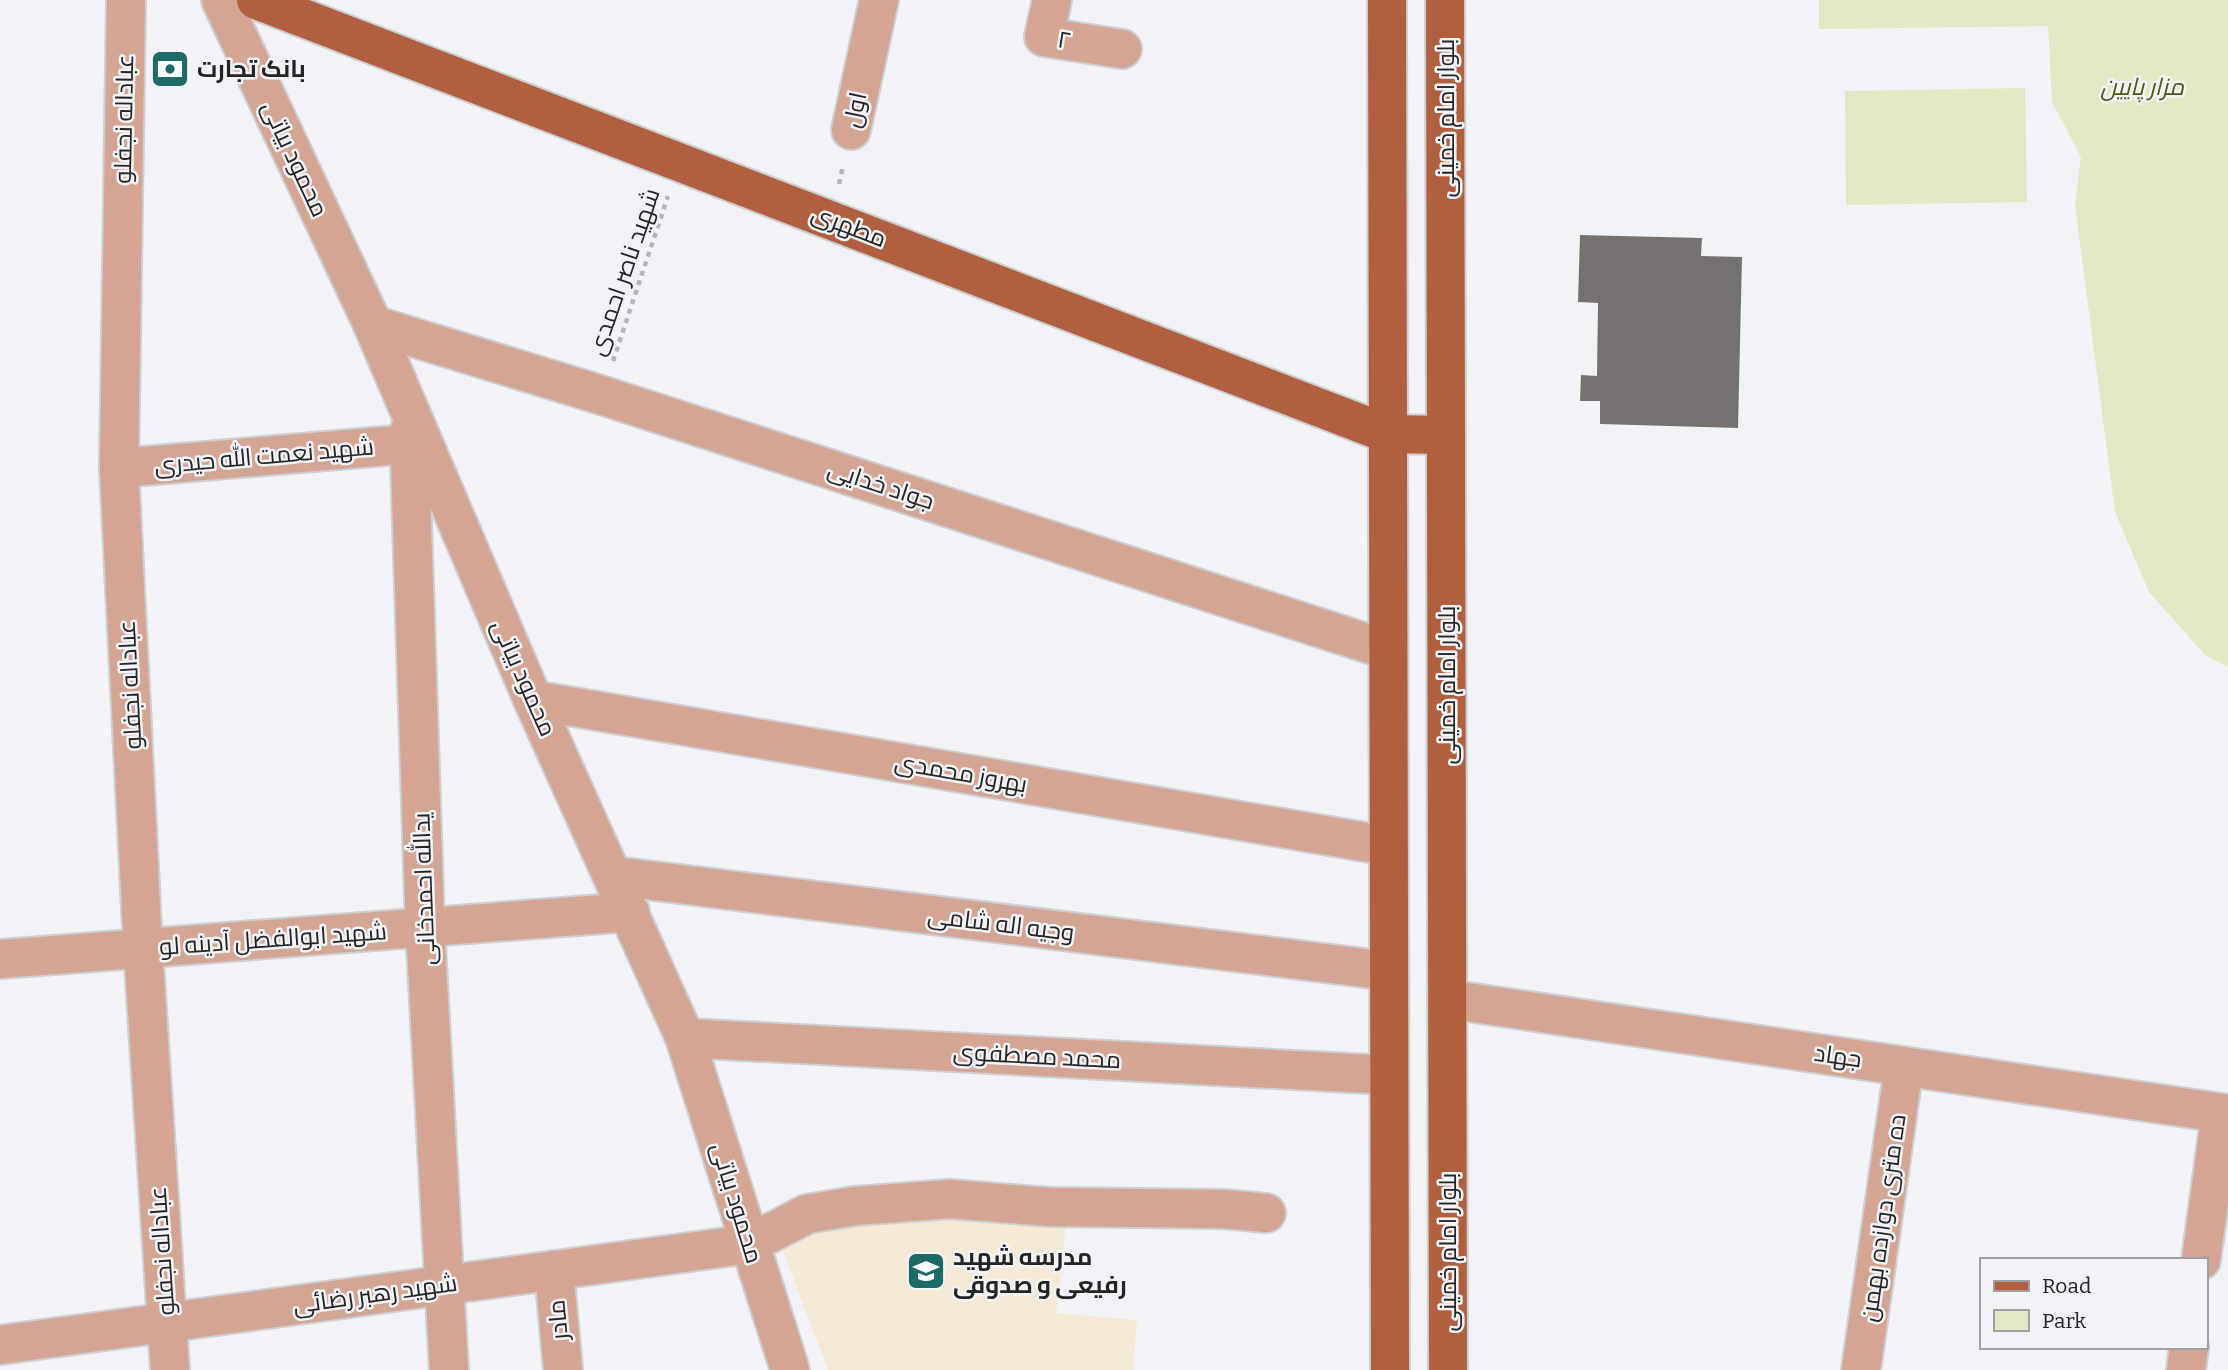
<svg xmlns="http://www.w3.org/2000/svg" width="2228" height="1370" viewBox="0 0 2228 1370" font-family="Bitter,Cairo,serif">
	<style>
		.education { fill: #f5e8d4 }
		.green { fill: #e3e7c4 }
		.building { fill: #757170 }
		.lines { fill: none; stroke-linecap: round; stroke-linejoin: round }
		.minor-casing { stroke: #cdced1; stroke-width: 42 }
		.major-casing { stroke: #cdced1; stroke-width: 42 }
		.path { stroke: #b3b4b7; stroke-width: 4.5; stroke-dasharray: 5 5; stroke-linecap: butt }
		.minor { stroke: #d3a592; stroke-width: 38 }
		.major { stroke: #b0603e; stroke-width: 38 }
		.labels { text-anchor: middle; stroke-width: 5; stroke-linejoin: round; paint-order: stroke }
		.street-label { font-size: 24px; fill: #242425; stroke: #f2f3f7 }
		.poi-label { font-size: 24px; font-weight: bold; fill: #242425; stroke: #f2f3f7; text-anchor: start }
		.park-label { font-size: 24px; font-style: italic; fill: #525516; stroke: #f2f3f7 }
	</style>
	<rect width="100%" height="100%" fill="#f2f3f7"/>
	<path class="education" d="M882,1209L1067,1215L1056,1313L1137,1320L1133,1370H828L775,1230Z"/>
	<g class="green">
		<path d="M1819,0H2228V667L2205,655L2149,592L2115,512L2075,205L2081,157L2052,102L2048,26L1819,29Z"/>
		<path d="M2025,88L2027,202L1846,205L1845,91Z"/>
	</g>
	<path class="building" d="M1580,235L1702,238L1701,256L1742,257L1738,428L1600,424V401H1580L1581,375L1597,376L1598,303L1578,302Z"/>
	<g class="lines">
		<g class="minor-casing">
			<g id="minor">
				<path d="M126,0L119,468L143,948L170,1370"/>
				<path d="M221,0L373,325L533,700L685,1038L790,1370"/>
				<path d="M1052,0L1044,37L1122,49"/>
				<path d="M851,130L879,0"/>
				<path d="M373,325L601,395L1388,650"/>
				<path d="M409,432L425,927L449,1370"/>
				<path d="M119,468L410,444"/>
				<path d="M533,700L1388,846"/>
				<path d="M614,876L1389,971"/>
				<path d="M0,959L630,912"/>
				<path d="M1447,999L2228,1114"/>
				<path d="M685,1038L1389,1075"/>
				<path d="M2201,1260L2221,1113"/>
				<path d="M554,1270L563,1370"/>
				<path d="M0,1345L749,1244L807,1214L855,1206L950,1199L1049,1207L1224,1209L1266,1213"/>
				<path d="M1861,1370L1904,1066"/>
				<path d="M2186,1370L2189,1347"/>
			</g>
		</g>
		<g class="major-casing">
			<g id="major">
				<path d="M256,0L1388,434L1446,435"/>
				<path d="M1387,0L1390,1370"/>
				<path d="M1445,0L1448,1370"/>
			</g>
		</g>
		<g class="path">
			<path d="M839,184L843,166"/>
			<path d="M613,361L668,196"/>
		</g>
		<use href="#minor" class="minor"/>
		<use href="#major" class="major"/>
	</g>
	<defs>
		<g id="bank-square" transform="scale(2.0125)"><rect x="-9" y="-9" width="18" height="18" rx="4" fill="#1d6a67" stroke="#f2f3f7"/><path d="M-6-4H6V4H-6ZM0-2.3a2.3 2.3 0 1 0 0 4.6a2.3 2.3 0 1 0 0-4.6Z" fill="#fff"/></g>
		<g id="school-square" transform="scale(2.0125)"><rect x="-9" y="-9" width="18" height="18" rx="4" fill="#1d6a67" stroke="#f2f3f7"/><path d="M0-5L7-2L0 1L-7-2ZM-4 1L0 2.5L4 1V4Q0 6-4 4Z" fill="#fff"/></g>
	</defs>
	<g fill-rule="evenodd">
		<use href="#bank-square" x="170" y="69"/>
		<use href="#school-square" x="926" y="1271"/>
	</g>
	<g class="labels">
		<g class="street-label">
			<text transform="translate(1064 40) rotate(9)" y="8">۲</text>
			<text transform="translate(855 110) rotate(-78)" y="8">اول</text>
			<text transform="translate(1446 118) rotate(-90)" y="8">بلوار امام خمینی</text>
			<text transform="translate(124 119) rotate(-89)" y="8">عباداله نجفلو</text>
			<text transform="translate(295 159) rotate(65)" y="8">محمود بیاتی</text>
			<text transform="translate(849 226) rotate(21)" y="8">مطهری</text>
			<text transform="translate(624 272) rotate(-71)" y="8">شهید ناصر احمدی</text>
			<text transform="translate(264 456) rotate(-5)" y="8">شهید نعمت الله حیدری</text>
			<text transform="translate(881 485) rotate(18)" y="8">جواد خدایی</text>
			<text transform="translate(524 678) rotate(66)" y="8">محمود بیاتی</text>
			<text transform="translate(130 685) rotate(-93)" y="8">عباداله نجفلو</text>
			<text transform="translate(1447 685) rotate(-90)" y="8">بلوار امام خمینی</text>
			<text transform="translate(961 773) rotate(10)" y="8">بهروز محمدی</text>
			<text transform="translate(424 889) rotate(-92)" y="8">یدالله احمدخانی</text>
			<text transform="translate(1001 924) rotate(7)" y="8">وجیه اله شامی</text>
			<text transform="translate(273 939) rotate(-4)" y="8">شهید ابوالفضل آدینه لو</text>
			<text transform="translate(1037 1056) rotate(3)" y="8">محمد مصطفوی</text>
			<text transform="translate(1838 1056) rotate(8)" y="8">جهاد</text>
			<text transform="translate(737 1203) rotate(73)" y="8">محمود بیاتی</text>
			<text transform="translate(1883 1218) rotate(-82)" y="8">ده متری دوازده بهمن</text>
			<text transform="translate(162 1251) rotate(-94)" y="8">عباداله نجفلو</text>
			<text transform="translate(1448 1252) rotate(-90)" y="8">بلوار امام خمینی</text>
			<text transform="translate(375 1294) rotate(-8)" y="8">شهید رهبر رضائی</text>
			<text transform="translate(558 1320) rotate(-95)" y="8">مادر</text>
		</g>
		<g class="poi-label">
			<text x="197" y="77">بانک تجارت</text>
			<text x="953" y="1265">مدرسه شهید<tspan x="953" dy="28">رفیعی و صدوقی</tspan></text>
		</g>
		<g class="park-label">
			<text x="2142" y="95">مزار پایین</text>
		</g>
	</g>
	<rect x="1980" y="1258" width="228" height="91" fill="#f2f3f7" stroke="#a0a0a3" stroke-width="2"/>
	<rect x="1994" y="1281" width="35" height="10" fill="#b0603e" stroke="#a0a0a3" stroke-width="2"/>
	<text x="2042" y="1293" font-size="21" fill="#242425">Road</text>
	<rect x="1994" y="1310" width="35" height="21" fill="#e3e7c4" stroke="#a0a0a3" stroke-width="2"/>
	<text x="2042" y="1328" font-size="21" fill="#242425">Park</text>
</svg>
